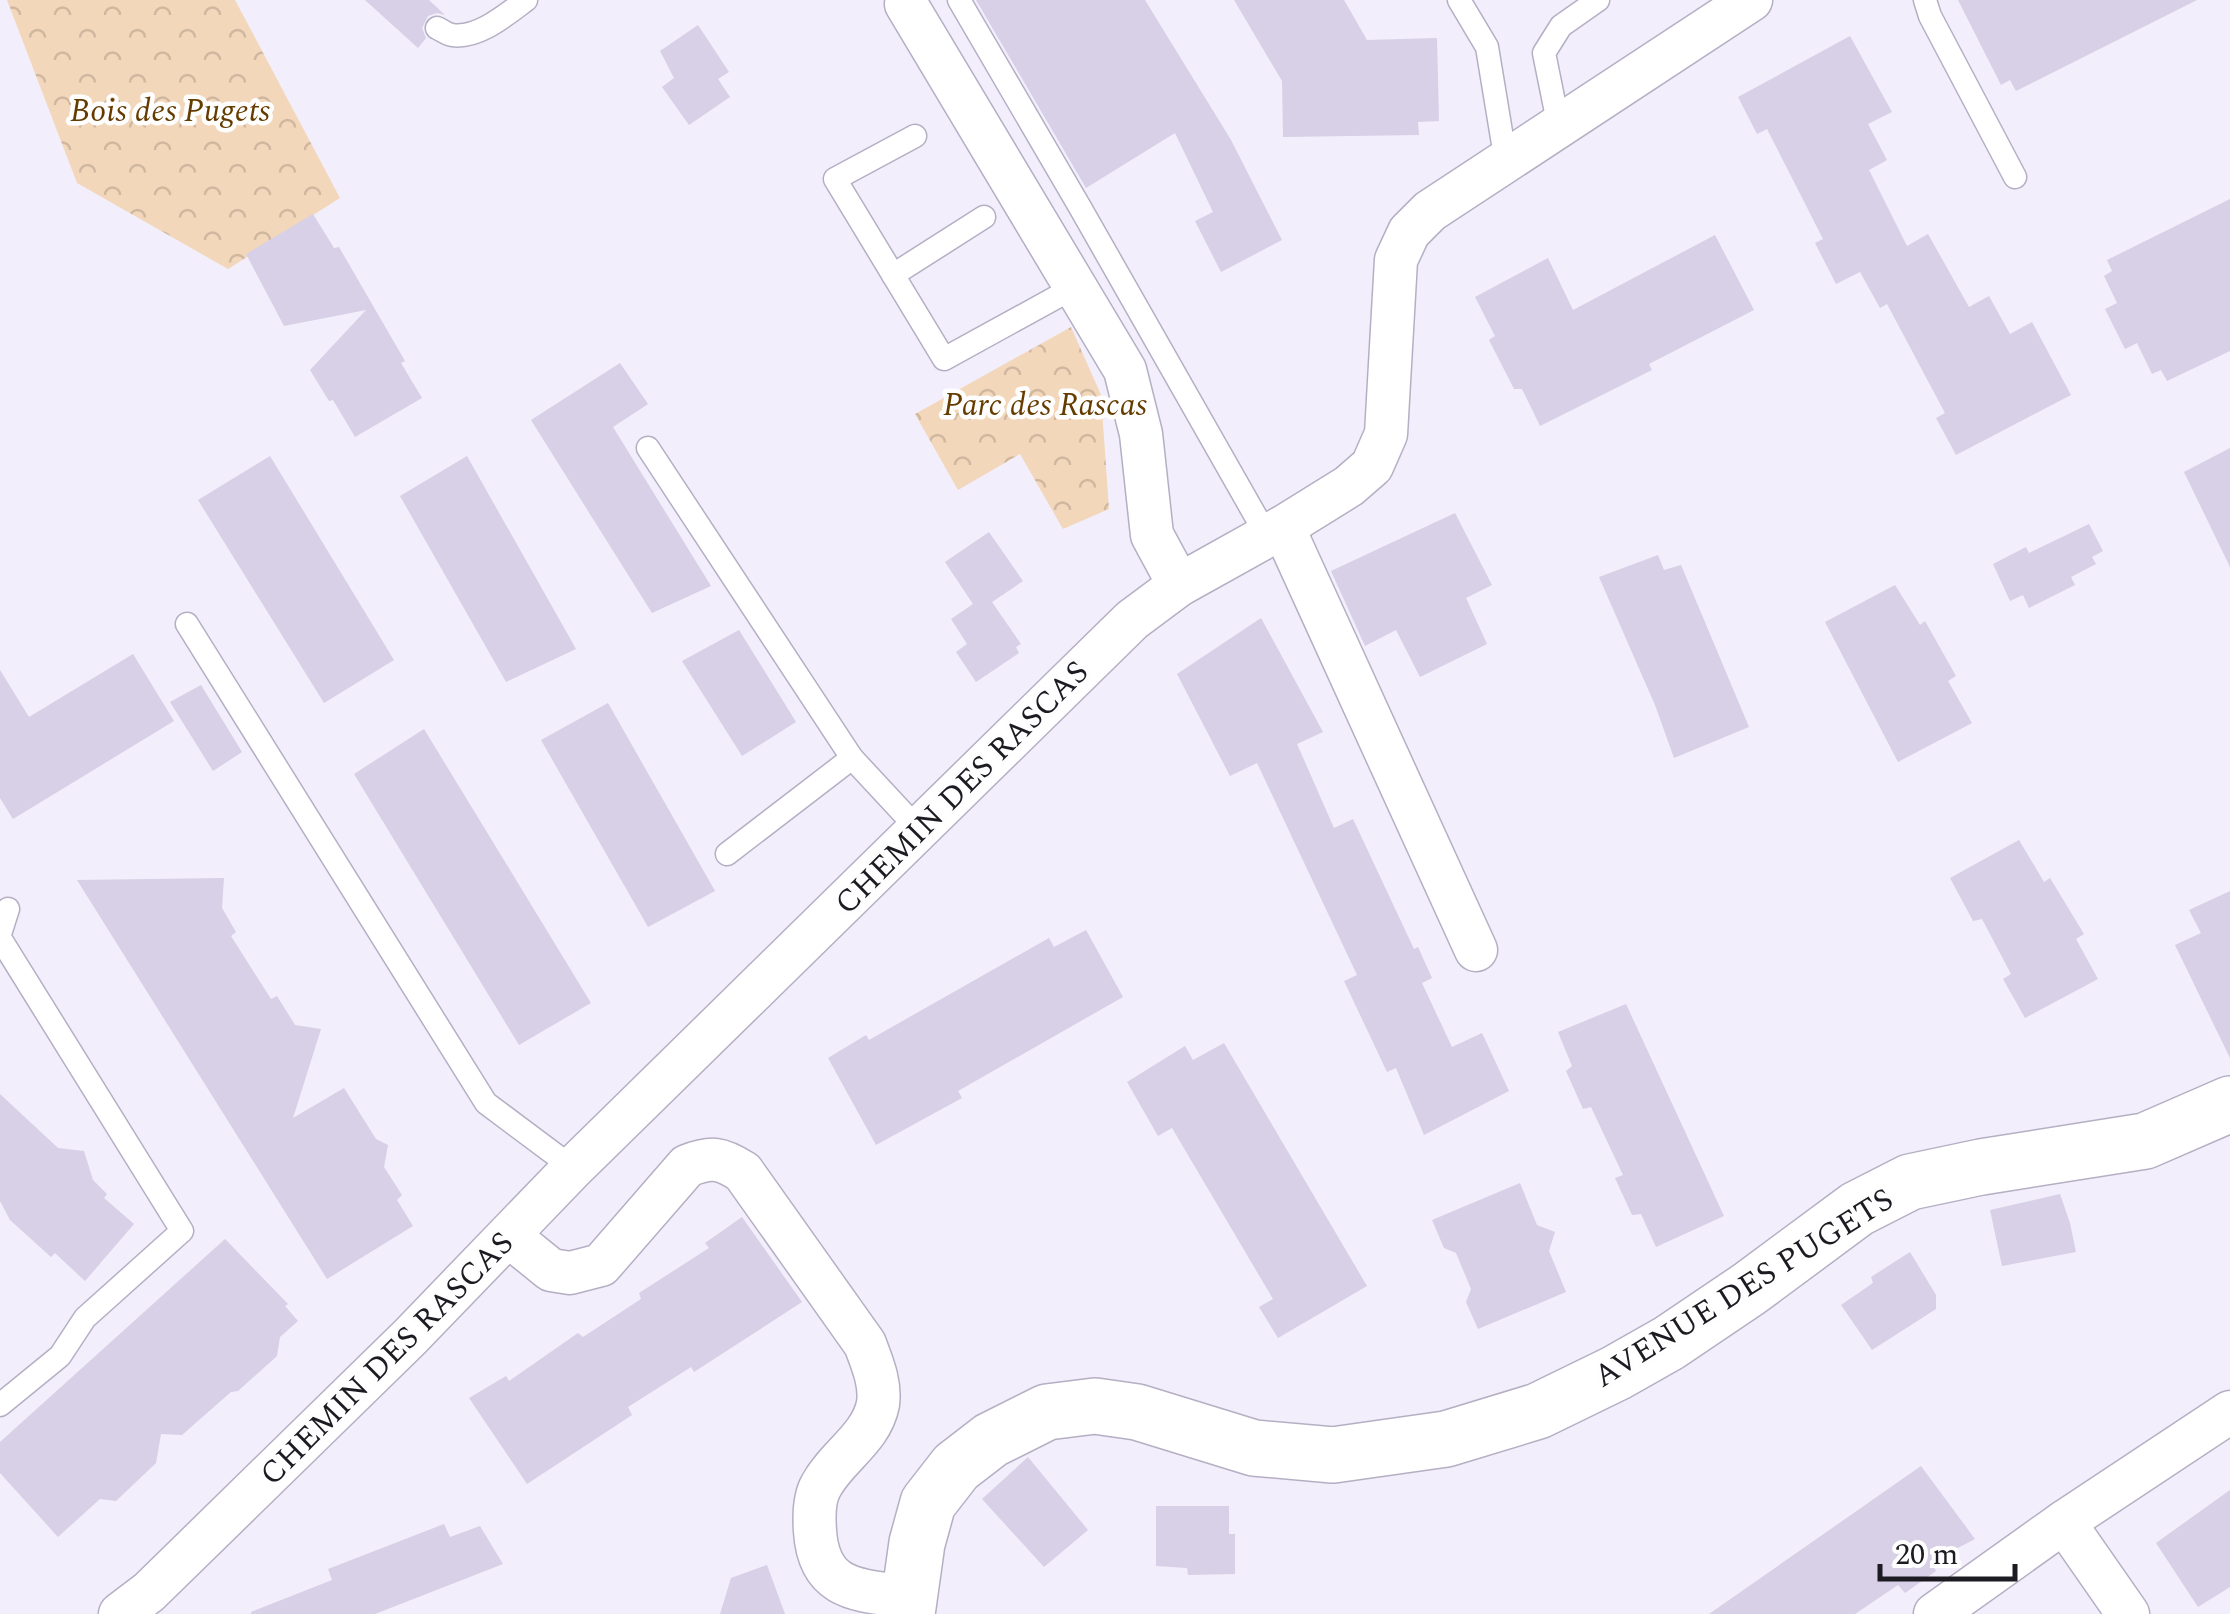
<svg xmlns="http://www.w3.org/2000/svg" width="2230" height="1614" viewBox="0 0 2230 1614" font-family="Spectral,serif">
	<style>
		.forest { fill: url(#forest-crowns) }
		.building { fill: #d7d0e6 }
		.lines { fill: none; stroke-linecap: round; stroke-linejoin: round }
		.service-casing { stroke: #b5afc4; stroke-width: 25 }
		.minor-casing { stroke: #b5afc4; stroke-width: 45 }
		.secondary-casing { stroke: #b5afc4; stroke-width: 58 }
		.service { stroke: #fff; stroke-width: 22 }
		.minor { stroke: #fff; stroke-width: 42 }
		.secondary { stroke: #fff; stroke-width: 55 }
		.labels { text-anchor: middle; stroke-width: 9; stroke-linejoin: round; paint-order: stroke }
		.park-label { font-size: 32px; font-style: italic; fill: #653c00; stroke: #fefefe }
		.street-label { font-size: 32px; fill: #1d1b22; stroke: #fefefe }
	</style>
	<defs>
		<pattern id="forest-crowns" width="20" height="18" patternUnits="userSpaceOnUse" patternTransform="scale(2.5)"><rect width="20" height="18" fill="#f3d7ba"/><path d="M2 6a3 3 0 1 1 6 0M12 15a3 3 0 1 1 6 0" fill="none" stroke="#d0b8a0"/></pattern>
	</defs>
	<rect width="100%" height="100%" fill="#f2eefb"/>
	<g class="forest">
		<path d="M7,0H235L340,198L228,269L77,183Z"/>
		<path d="M1071,327L1101,395L1109,509L1063,529L1020,454L958,490L915,414Z"/>
	</g>
	<g class="building">
		<path d="M365,0H429L445,15L437,13L428,16L422,28L426,38L418,48Z"/>
		<path d="M976,0H1145L1231,140L1282,240L1221,272L1195,221L1213,212L1175,133L1086,188Z"/>
		<path d="M1234,0H1344L1367,40L1437,38L1439,121L1418,122L1419,135L1283,137L1282,81Z"/>
		<path d="M1958,0H2197L2016,91L2010,80L2001,85Z"/>
		<path d="M698,25L729,72L718,79L730,97L689,125L662,87L674,78L660,51Z"/>
		<path d="M1850,36L1892,112L1868,124L1887,160L1869,170L1907,246L1928,234L1969,307L1989,296L2010,334L2032,322L2071,395L1956,455L1936,418L1945,413L1887,304L1880,308L1860,272L1836,284L1815,243L1823,239L1767,129L1757,134L1738,97Z"/>
		<path d="M2230,199V351L2167,381L2161,370L2152,374L2137,343L2125,349L2105,309L2117,303L2104,276L2112,271L2107,260Z"/>
		<path d="M313,214L334,248L339,247L405,361L401,363L422,398L355,437L333,400L329,401L310,370L366,310L284,326L246,254Z"/>
		<path d="M1715,235L1754,310L1649,364L1652,370L1540,426L1522,389H1514L1489,340L1495,336L1475,297L1548,258L1573,310Z"/>
		<path d="M620,363L648,404L613,427L711,586L652,613L531,420Z"/>
		<path d="M2230,448V567L2184,472Z"/>
		<path d="M270,456L394,660L324,703L198,500Z"/>
		<path d="M467,456L576,649L506,682L400,496Z"/>
		<path d="M1455,513L1492,585L1466,598L1487,644L1420,677L1396,630L1365,646L1331,571Z"/>
		<path d="M2089,524L2103,551L2092,557L2096,564L2071,577L2075,585L2029,608L2023,595L2010,601L1993,564L2026,547L2029,553Z"/>
		<path d="M989,532L1023,581L992,602L1021,644L1016,647L1019,653L976,682L956,652L967,644L951,619L973,604L945,562Z"/>
		<path d="M1658,555L1664,570L1681,565L1749,727L1674,758L1655,705L1599,577Z"/>
		<path d="M1895,585L1920,625L1925,621L1956,676L1948,681L1972,723L1898,762L1825,622Z"/>
		<path d="M1261,618L1323,732L1297,744L1334,828L1353,819L1414,949L1418,947L1432,978L1422,983L1452,1047L1482,1033L1509,1091L1424,1135L1396,1068L1387,1072L1344,981L1357,975L1257,763L1230,776L1177,674Z"/>
		<path d="M739,630L796,722L742,756L682,661Z"/>
		<path d="M133,654L174,721L13,819L0,798V670L29,717Z"/>
		<path d="M201,685L242,752L213,771L170,702Z"/>
		<path d="M608,703L715,891L648,927L541,740Z"/>
		<path d="M424,729L591,1003L519,1045L354,774Z"/>
		<path d="M2019,840L2044,882L2050,878L2084,934L2076,939L2098,979L2025,1018L2003,979L2011,974L1982,919L1973,921L1950,878Z"/>
		<path d="M224,878L222,908L236,932L231,936L271,999L277,996L295,1025L321,1029L293,1118L344,1088L376,1139L388,1145L384,1167L402,1195L397,1200L413,1226L327,1279L77,880Z"/>
		<path d="M2230,891V1058L2175,945L2201,933L2189,910Z"/>
		<path d="M1086,930L1123,997L958,1091L962,1098L876,1145L828,1058L866,1035L869,1040L1049,938L1054,947Z"/>
		<path d="M1626,1004L1724,1216L1656,1247L1641,1214L1632,1215L1615,1178L1623,1175L1591,1107L1583,1109L1566,1071L1572,1066L1558,1032Z"/>
		<path d="M1224,1043L1367,1286L1278,1338L1259,1307L1273,1299L1172,1128L1158,1136L1127,1082L1185,1046L1193,1060Z"/>
		<path d="M0,1094L58,1148L84,1151L93,1180L107,1194L104,1198L134,1224L85,1281L55,1253L51,1257L10,1220L0,1201Z"/>
		<path d="M1520,1183L1537,1225L1555,1232L1549,1251L1566,1292L1478,1329L1466,1302L1471,1289L1456,1253L1444,1248L1432,1220Z"/>
		<path d="M2060,1194L2070,1223L2076,1252L2002,1266L1990,1210Z"/>
		<path d="M742,1217L802,1302L694,1372L691,1367L628,1407L632,1415L527,1484L469,1398L506,1376L509,1381L578,1333L583,1337L641,1299L639,1293L709,1248L705,1243Z"/>
		<path d="M225,1239L288,1304L285,1306L298,1321L280,1337L277,1356L238,1391L231,1392L182,1435L161,1434L156,1463L116,1501L100,1499L58,1537L0,1473V1442Z"/>
		<path d="M1910,1252L1936,1295V1309L1872,1350L1841,1305L1873,1283L1871,1277Z"/>
		<path d="M1028,1457L1088,1530L1044,1567L982,1499Z"/>
		<path d="M1921,1466L1975,1539L1931,1562L1936,1571L1905,1593L1898,1585L1855,1614H1709Z"/>
		<path d="M2230,1490V1587L2198,1607L2156,1543Z"/>
		<path d="M1156,1506H1229V1534H1235V1574L1188,1575L1187,1568L1156,1566Z"/>
		<path d="M444,1524L450,1537L480,1526L503,1564L375,1614H251V1612L332,1580L328,1569Z"/>
		<path d="M767,1565L785,1614H720L731,1578Z"/>
	</g>
	<g class="lines">
		<g class="service-casing">
			<g id="service">
				<path d="M959,0L1081,209L1267,536"/>
				<path d="M1459,0L1487,47L1506,162"/>
				<path d="M1925,0L1930,16L2015,177"/>
				<path d="M437,28C442,30 446,34 452,35C478,39 507,14 526,0"/>
				<path d="M1559,127L1544,53L1561,26L1598,0"/>
				<path d="M915,136L835,179L944,359L1075,287"/>
				<path d="M893,275L984,217"/>
				<path d="M648,448L852,758L918,829"/>
				<path d="M187,624L486,1103L573,1168"/>
				<path d="M727,854L852,758"/>
				<path d="M0,934L8,909"/>
				<path d="M0,938L182,1231L85,1318L60,1356L0,1405"/>
			</g>
		</g>
		<g class="minor-casing">
			<g id="minor">
				<path d="M906,4L1125,370L1141,434L1152,535L1179,585"/>
				<path d="M1283,527L1476,950"/>
				<path d="M509,1236L551,1270L570,1273L601,1265L687,1166C712,1156 721,1158 743,1172L865,1344C872,1363 881,1383 878,1404C871,1439 837,1456 821,1486C814,1498 814,1517 815,1531C819,1592 859,1590 909,1597"/>
				<path d="M2064,1522L2230,1412"/>
				<path d="M120,1614L149,1592L410,1337L573,1168L1132,620L1179,585L1283,527L1349,486L1372,466L1386,434L1396,260L1409,232L1430,211L1751,0"/>
				<path d="M1935,1614L2064,1522L2128,1614"/>
			</g>
		</g>
		<g class="secondary-casing">
			<path id="secondary" d="M907,1614L917,1543L928,1503L956,1467L991,1440L1047,1412L1095,1406L1137,1412L1254,1448L1333,1455L1446,1439L1538,1411L1616,1373L1669,1343L1749,1289L1857,1209L1910,1182L1981,1167L2145,1141L2230,1104"/>
		</g>
		<use href="#service" class="service"/>
		<use href="#minor" class="minor"/>
		<use href="#secondary" class="secondary"/>
	</g>
	<g class="labels">
		<g class="park-label">
			<text x="170" y="121">Bois des Pugets</text>
			<text x="1045" y="415">Parc des Rascas</text>
		</g>
		<g class="street-label">
			<text transform="translate(961 787) rotate(-45)" y="11">CHEMIN DES RASCAS</text>
			<text transform="translate(1743 1287) rotate(-32)" y="11">AVENUE DES PUGETS</text>
			<text transform="translate(386 1358) rotate(-45)" y="11">CHEMIN DES RASCAS</text>
		</g>
	</g>
	<path d="M1880 1564v15h135v-15" fill="none" stroke="#1d1b22" stroke-width="5"/>
	<text x="1895" y="1564" font-size="30" fill="#1d1b22" stroke="#fefefe" stroke-width="8" paint-order="stroke">20 m</text>
</svg>
